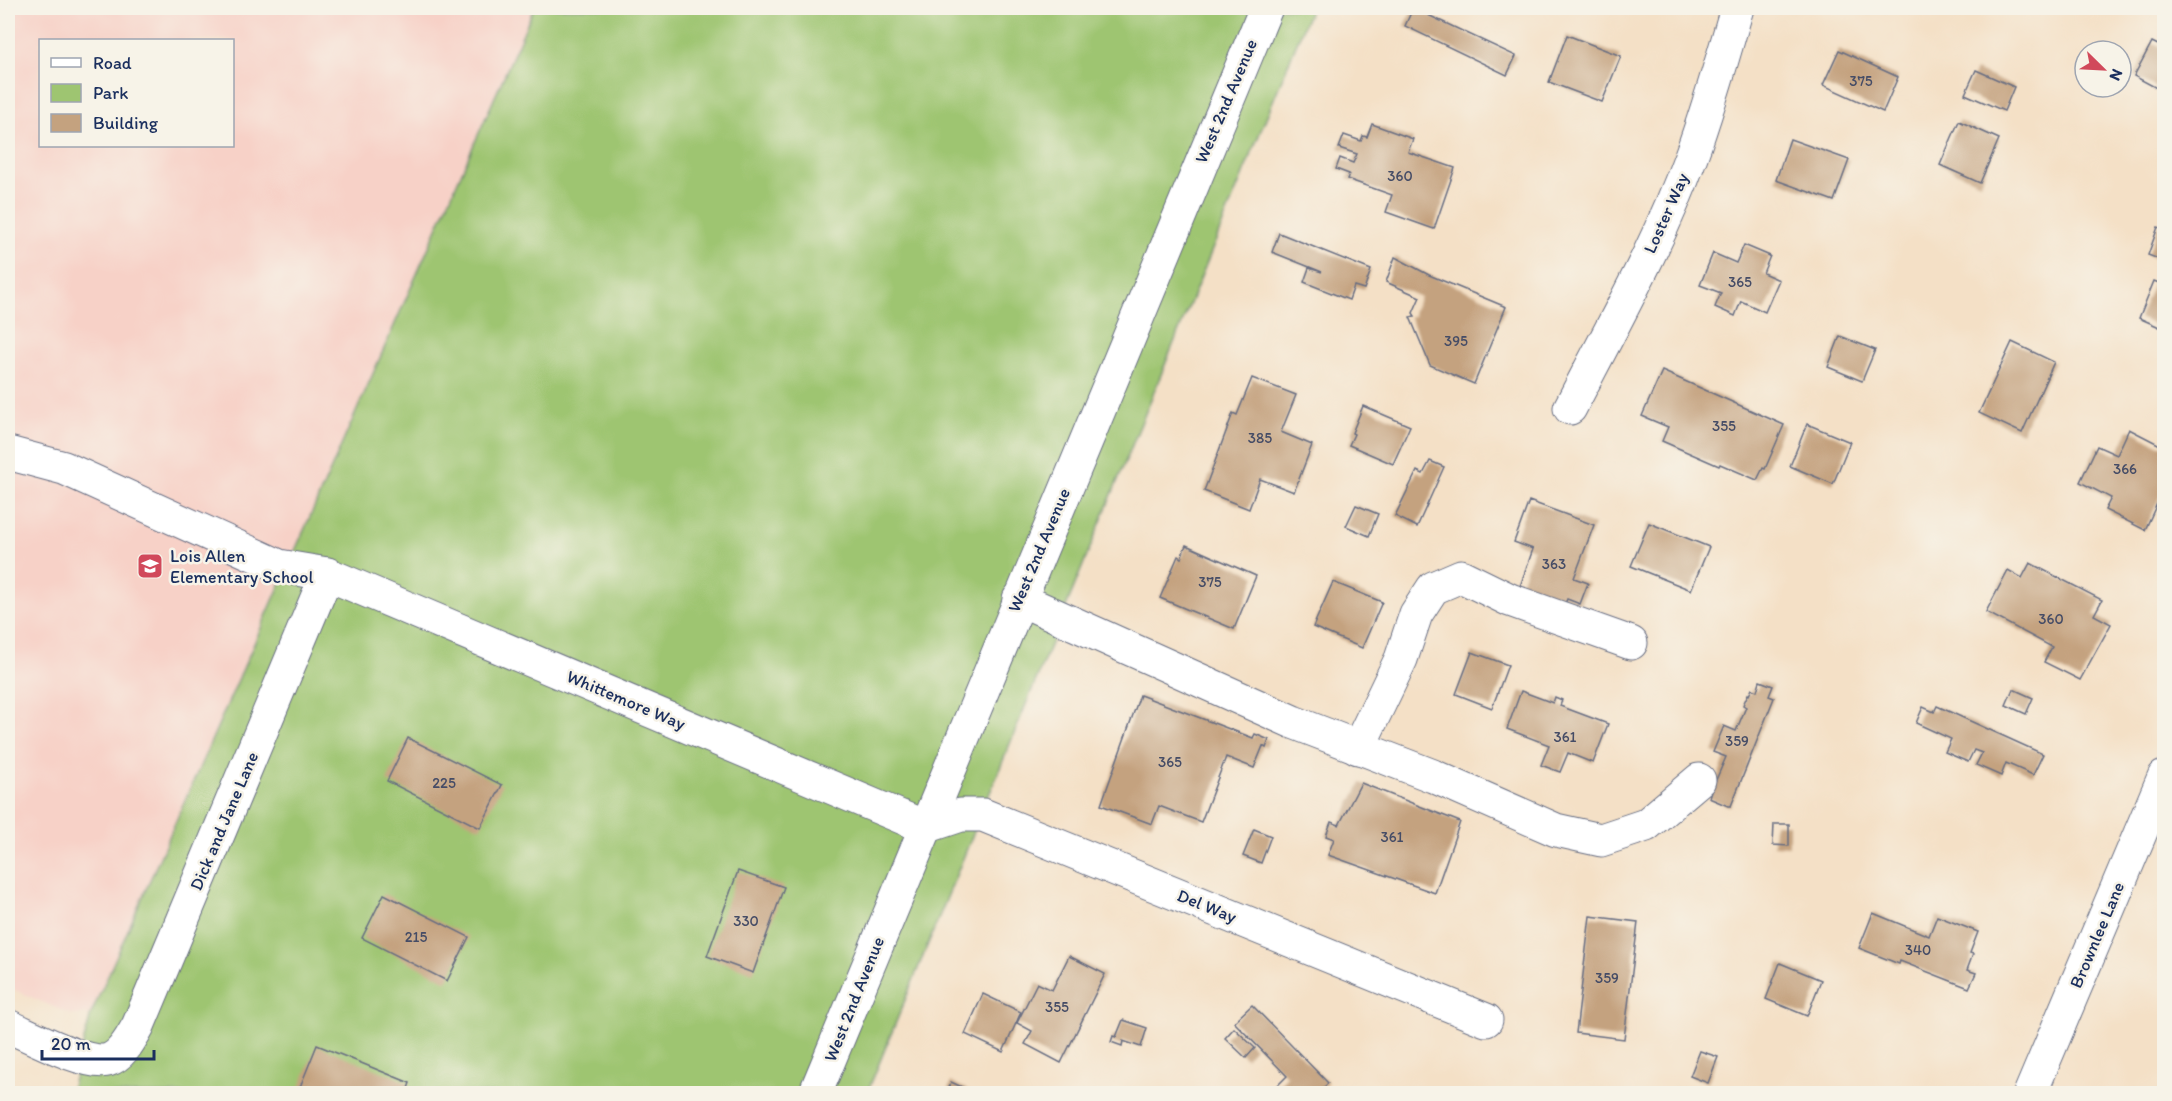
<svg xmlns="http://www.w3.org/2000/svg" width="2172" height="1101" viewBox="0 0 2172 1101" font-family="Itim,sans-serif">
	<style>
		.built { fill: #f7d1c7; fill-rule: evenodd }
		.green { fill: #9ec571; stroke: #5c7a68; stroke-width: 1.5 }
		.building { fill: #c4a27f }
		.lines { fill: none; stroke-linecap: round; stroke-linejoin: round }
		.minor-casing { stroke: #676d82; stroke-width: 35 }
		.minor { stroke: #fff; stroke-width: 33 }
		.labels { text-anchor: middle; stroke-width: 5; stroke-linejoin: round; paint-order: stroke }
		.number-label { font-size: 15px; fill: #454c66 }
		.street-label { font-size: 18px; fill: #1b2f5e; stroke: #f7f3e8 }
		.poi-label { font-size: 18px; fill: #1b2f5e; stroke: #f7f3e8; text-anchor: start }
	</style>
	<rect width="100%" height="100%" fill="#f7f3e8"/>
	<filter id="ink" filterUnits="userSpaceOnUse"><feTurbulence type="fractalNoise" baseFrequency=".0167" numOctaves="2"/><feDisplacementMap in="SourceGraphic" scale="12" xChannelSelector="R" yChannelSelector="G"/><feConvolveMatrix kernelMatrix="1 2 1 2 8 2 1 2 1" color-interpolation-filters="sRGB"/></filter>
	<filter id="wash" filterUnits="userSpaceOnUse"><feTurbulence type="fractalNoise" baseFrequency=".008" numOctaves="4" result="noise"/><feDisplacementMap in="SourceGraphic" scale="24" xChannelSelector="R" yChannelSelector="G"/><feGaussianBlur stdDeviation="1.35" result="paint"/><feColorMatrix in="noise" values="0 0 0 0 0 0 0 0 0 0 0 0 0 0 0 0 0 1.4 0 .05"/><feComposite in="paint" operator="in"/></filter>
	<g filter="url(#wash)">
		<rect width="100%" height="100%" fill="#f4e0c6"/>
		<path class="built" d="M8,8H534L105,1002L91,1014L72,1015L8,987ZM40,40H232V146H40Z"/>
		<path class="green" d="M534,8H1311L867,1093L70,1094L91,1014Z"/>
		<g id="blocks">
			<g class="building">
				<path d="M1413,8L1516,56L1507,75L1405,26Z"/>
				<path d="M1567,35L1621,56L1602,102L1549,82Z"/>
				<path d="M2152,42L2164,48V92L2134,76Z"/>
				<path d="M1839,50L1898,77L1883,112L1823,85Z"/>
				<path d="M1976,70L2014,87L2004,111L1965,94Z"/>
				<path d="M1959,121L1999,139L1980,183L1940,165Z"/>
				<path d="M1372,124L1413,139L1408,152L1455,168L1434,229L1386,212L1392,195L1347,179L1349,174L1336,169L1340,158L1353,163L1357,154L1339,148L1344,135L1361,141L1363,136L1367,137Z"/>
				<path d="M1790,139L1849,160L1834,201L1776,180Z"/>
				<path d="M2158,227L2164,229V261L2148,255Z"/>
				<path d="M1279,233L1371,270L1364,289L1354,286L1349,300L1304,282L1309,268L1322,272L1272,252Z"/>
				<path d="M1744,245L1770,256L1763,273L1779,280L1765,312L1741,301L1735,316L1715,307L1721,293L1700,285L1713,253L1736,263Z"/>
				<path d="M1395,257L1429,275L1506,307L1474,384L1430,365L1410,317L1415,316L1413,313L1420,297L1386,282Z"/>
				<path d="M2154,281L2164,285V329L2139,318Z"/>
				<path d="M1840,336L1875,350L1862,381L1828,367Z"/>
				<path d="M2012,342L2054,362L2022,433L1979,413Z"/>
				<path d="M1662,371L1784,425L1765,469L1763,468L1757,480L1720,464L1719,466L1662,441L1668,427L1642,416Z"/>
				<path d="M1252,378L1296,395L1281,432L1312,445L1294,492L1260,479L1249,509L1204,491L1233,413L1237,415Z"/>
				<path d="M1363,406L1410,426L1393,464L1349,445L1354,434L1352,433Z"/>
				<path d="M1807,424L1850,442L1833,484L1790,466Z"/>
				<path d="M2129,429L2164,447V488L2145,530L2105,510L2111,498L2080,482L2097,446L2117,455Z"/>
				<path d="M1430,461L1444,467L1417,527L1395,516L1417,471L1423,474Z"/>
				<path d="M1529,501L1594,525L1574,578L1588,583L1580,604L1567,599L1562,611L1517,595L1533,549L1514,542Z"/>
				<path d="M1356,505L1378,514L1369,536L1346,526Z"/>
				<path d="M1649,523L1709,547L1691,590L1631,566Z"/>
				<path d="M1186,545L1256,576L1234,629L1160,598L1178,556L1181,558Z"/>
				<path d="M2030,563L2102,600L2094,615L2111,624L2080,680L2044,662L2052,647L1986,612L2008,570L2022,578Z"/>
				<path d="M1333,582L1382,602L1362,648L1313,627Z"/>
				<path d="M1472,652L1508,665L1492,708L1456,694Z"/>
				<path d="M1760,681L1773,686L1769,696L1774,698L1731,806H1728L1709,798L1715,779L1716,780L1726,757L1713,752L1724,726L1736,731L1746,707L1743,705L1748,694L1749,695L1752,689L1757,691Z"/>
				<path d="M2013,689L2033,698L2026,714L2006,705Z"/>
				<path d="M1521,691L1553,703L1555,697L1562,700L1560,706L1608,724L1593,763L1568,753L1560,772L1541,765L1549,745L1507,729Z"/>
				<path d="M1140,695L1253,738L1255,734L1269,740L1266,748L1263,746L1254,768L1226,757L1201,822L1159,806L1152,824L1101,805Z"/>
				<path d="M1937,706L2043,754L2033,775L2006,763L2001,776L1976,765L1982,753L1974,750L1968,762L1945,752L1951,739L1916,723L1923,707L1934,712Z"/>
				<path d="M408,738L502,785L480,828L387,781Z"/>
				<path d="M1361,783L1460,822L1435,893L1328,855L1334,839L1326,836L1331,822L1339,825Z"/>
				<path d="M1774,824H1789V846L1773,845Z"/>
				<path d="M1254,829L1271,836L1261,863L1243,856Z"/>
				<path d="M738,871L784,887L753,973L707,956Z"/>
				<path d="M384,894L469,937L447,981L362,938Z"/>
				<path d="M1873,913L1929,936L1937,916L1978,932L1970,953L1973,954L1967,970L1976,973L1969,988L1900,961L1899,964L1859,948Z"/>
				<path d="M1590,916L1638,922L1624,1039L1576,1033Z"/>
				<path d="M1069,956L1105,974L1061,1063L1025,1044L1032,1031L1017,1023L1037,983L1052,990Z"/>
				<path d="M1780,963L1821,980L1807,1016L1766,999Z"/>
				<path d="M983,994L1021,1012L1003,1052L965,1034Z"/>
				<path d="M1252,1005L1328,1083L1318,1094H1286L1278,1085L1287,1076L1234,1022Z"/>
				<path d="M1123,1020L1147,1028L1141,1047L1123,1041L1122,1046L1111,1042L1113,1036L1116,1037Z"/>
				<path d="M1234,1028L1255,1048L1246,1058L1225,1038Z"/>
				<path d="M317,1045L410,1083L406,1094L298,1092Z"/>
				<path d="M1700,1051L1718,1057L1708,1083L1690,1076Z"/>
				<path d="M951,1082L977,1094H946Z"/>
			</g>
		</g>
	</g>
	<g filter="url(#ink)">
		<use href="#blocks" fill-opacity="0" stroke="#676d82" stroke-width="1.5"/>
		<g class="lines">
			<g class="minor-casing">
				<g id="minor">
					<path d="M1570,408C1612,326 1659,244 1691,156C1709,107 1723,57 1737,8"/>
					<path d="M8,453L64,468L279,566L327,574L925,827L961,815H983L1486,1020"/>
					<path d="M1019,599L1293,722L1433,776L1556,830L1601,840L1646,825L1699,780"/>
					<path d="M1358,748L1401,659L1416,614L1433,588L1461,576L1510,600L1631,643"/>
					<path d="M8,1026C29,1035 87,1066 108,1060C122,1056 131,1038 138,1026L327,574"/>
					<path d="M815,1094L1266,8"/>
					<path d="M2030,1094L2164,777"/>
				</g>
			</g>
			<use href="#minor" class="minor"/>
		</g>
	</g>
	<defs>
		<g id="school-square" transform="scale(1.35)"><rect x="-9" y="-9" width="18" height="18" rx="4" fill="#d1495b" stroke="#f7f3e8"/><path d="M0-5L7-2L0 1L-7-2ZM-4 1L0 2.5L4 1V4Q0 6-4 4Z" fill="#fff"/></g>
	</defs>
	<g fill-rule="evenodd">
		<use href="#school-square" x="150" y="566"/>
	</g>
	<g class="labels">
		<g class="number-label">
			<text x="1861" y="86">375</text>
			<text x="1400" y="181">360</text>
			<text x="1740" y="287">365</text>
			<text x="1456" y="346">395</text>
			<text x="1724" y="431">355</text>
			<text x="1260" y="443">385</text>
			<text x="2125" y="474">366</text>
			<text x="1554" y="569">363</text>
			<text x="1210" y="587">375</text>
			<text x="2051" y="624">360</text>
			<text x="1565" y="742">361</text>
			<text x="1737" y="746">359</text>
			<text x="1170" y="767">365</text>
			<text x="444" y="788">225</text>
			<text x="1392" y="842">361</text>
			<text x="746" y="926">330</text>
			<text x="416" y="942">215</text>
			<text x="1918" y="955">340</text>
			<text x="1607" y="983">359</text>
			<text x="1057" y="1012">355</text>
		</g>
		<g class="street-label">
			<text transform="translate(1226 101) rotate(-67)" y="6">West 2nd Avenue</text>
			<text transform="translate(1666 213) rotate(-66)" y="6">Loster Way</text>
			<text transform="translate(1039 550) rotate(-67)" y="6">West 2nd Avenue</text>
			<text transform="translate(626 700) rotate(23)" y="6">Whittemore Way</text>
			<text transform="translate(224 821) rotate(-67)" y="6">Dick and Jane Lane</text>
			<text transform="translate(1207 906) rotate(22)" y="6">Del Way</text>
			<text transform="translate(2097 935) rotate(-67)" y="6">Brownlee Lane</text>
			<text transform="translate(854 999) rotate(-68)" y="6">West 2nd Avenue</text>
		</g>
		<g class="poi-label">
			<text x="170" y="562">Lois Allen<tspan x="170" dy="21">Elementary School</tspan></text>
		</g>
	</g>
	<rect width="2172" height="1101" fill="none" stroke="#f7f3e8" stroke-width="30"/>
	<rect x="39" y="39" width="195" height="108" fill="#f7f3e8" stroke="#9fa5b1" stroke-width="1.5"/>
	<rect x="51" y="58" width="30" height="9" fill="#ffffff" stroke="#9fa5b1" stroke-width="1.5"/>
	<text x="93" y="69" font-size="18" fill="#1b2f5e">Road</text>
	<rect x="51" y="84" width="30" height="18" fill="#9ec571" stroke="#9fa5b1" stroke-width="1.5"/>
	<text x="93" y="99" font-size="18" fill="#1b2f5e">Park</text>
	<rect x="51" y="114" width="30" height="18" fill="#c4a27f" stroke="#9fa5b1" stroke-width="1.5"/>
	<text x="93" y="129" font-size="18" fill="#1b2f5e">Building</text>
	<g transform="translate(2103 69) rotate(114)"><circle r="28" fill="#f7f3e8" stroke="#9fa5b1" stroke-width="1.5"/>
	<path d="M0-4.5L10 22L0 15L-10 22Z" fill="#d1495b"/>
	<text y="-9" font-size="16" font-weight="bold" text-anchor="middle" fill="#1b2f5e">N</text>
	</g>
	<path d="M42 1050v9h112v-9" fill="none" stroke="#1b2f5e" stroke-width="3"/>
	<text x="51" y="1050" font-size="18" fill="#1b2f5e" stroke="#f7f3e8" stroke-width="4.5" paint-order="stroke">20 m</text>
</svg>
